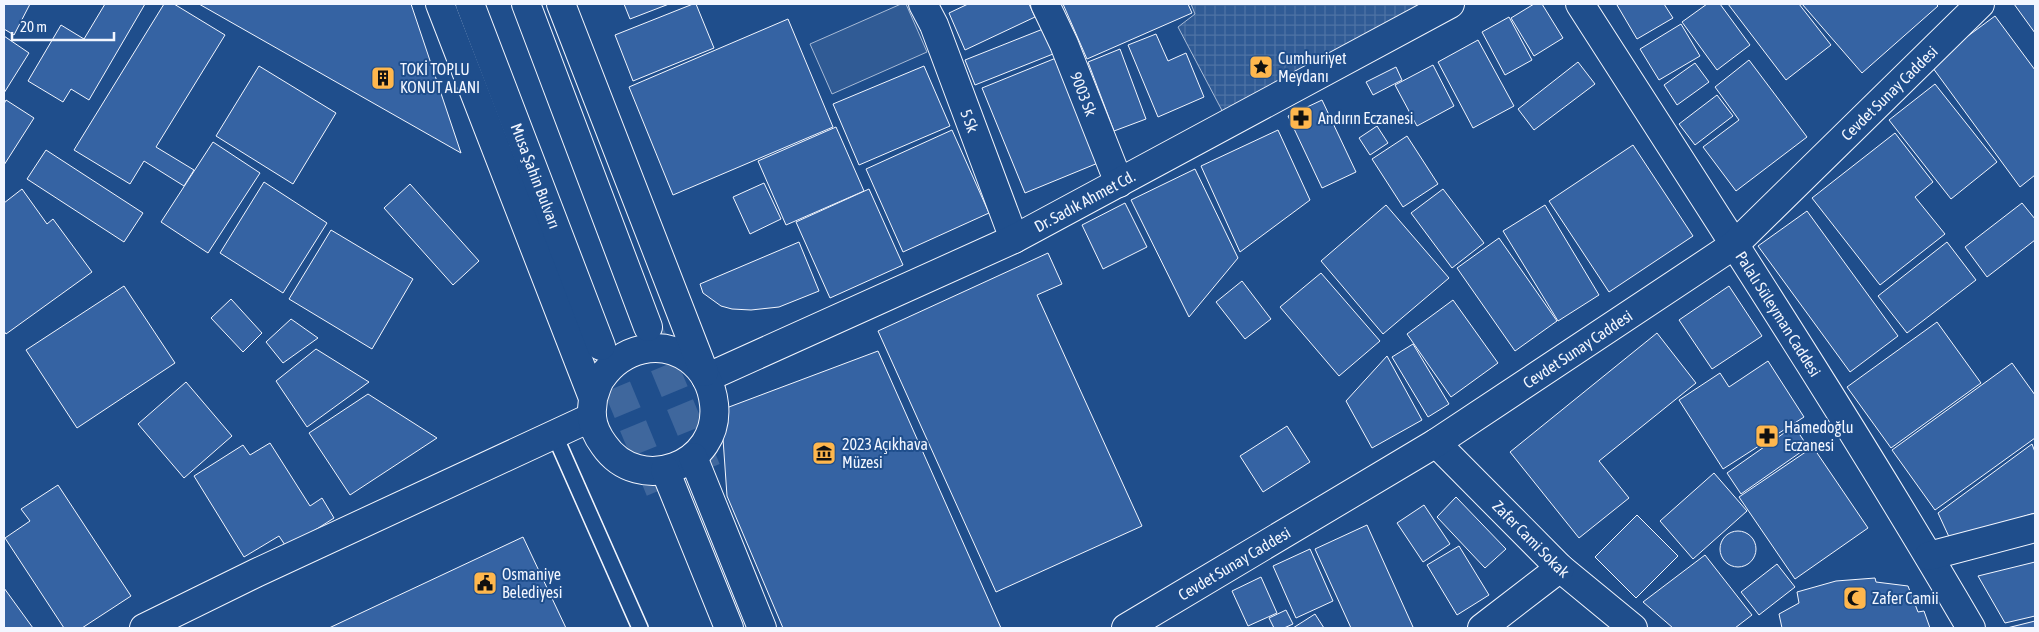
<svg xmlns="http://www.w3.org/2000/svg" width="2039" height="632" viewBox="0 0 2039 632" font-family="'Asap Condensed',sans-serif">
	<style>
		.built { fill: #305b95; stroke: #a8bbd7 }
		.plaza { fill: url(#plaza-grid); stroke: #a8bbd7 }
		.building { fill: #3563a3; stroke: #f2f6ff }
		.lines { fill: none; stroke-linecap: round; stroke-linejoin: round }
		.primary-tunnel { stroke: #3f679d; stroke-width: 28; stroke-dasharray: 28 14; stroke-linecap: butt }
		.service-casing { stroke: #f2f6ff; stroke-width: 18 }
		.minor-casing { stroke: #f2f6ff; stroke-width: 30 }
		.tertiary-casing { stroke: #f2f6ff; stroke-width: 30 }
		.secondary-casing { stroke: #f2f6ff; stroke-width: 30 }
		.primary-casing { stroke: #f2f6ff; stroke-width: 30 }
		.service { stroke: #1f4e8c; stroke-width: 15 }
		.minor { stroke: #1f4e8c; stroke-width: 28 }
		.tertiary { stroke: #1f4e8c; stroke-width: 28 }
		.secondary { stroke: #1f4e8c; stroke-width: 28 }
		.primary { stroke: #1f4e8c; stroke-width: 28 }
		.labels { text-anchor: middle; stroke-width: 4; stroke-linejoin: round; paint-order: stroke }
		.poi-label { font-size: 16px; fill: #f2f6ff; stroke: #1f4e8c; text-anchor: start }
		.street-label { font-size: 16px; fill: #f2f6ff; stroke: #1f4e8c }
	</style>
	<defs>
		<pattern id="plaza-grid" width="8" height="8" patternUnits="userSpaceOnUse" patternTransform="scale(1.25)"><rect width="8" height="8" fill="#305b95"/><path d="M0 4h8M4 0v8" fill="none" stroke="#4e73a5"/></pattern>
	</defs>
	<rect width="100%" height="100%" fill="#1f4e8c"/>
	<path class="built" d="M901,4H906L927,52L832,94L810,44Z"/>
	<path class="plaza" d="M1191,4H1437L1227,120L1178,27L1195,14Z"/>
	<g class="building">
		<path d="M4,4H30L14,35L4,29Z"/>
		<path d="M105,4H145L89,100L71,89L63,102L28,81L61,25L84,39Z"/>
		<path d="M164,4H174L225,35L156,147L194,170L184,186L144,161L130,184L74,150Z"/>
		<path d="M199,4H411L461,153Z"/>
		<path d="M624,4H669L630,19Z"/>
		<path d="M693,4H696L714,48L633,81L615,35Z"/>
		<path d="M968,4H1029L1035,17L965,50L949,13Z"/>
		<path d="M1063,4H1188L1192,13L1087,59Z"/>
		<path d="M1534,4H1542L1563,38L1534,56L1511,18Z"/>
		<path d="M1620,4H1664L1673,18L1637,39L1617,5Z"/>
		<path d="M1707,4H1720L1750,45L1717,70L1682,22Z"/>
		<path d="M1728,4H1799L1831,45L1786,80Z"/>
		<path d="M1802,4H1936L1938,6L1862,73Z"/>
		<path d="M2014,4H2035V33Z"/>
		<path d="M1995,16L2035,70V175L2020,187L1930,64Z"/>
		<path d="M1509,17L1532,60L1505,75L1482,32Z"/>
		<path d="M788,19L833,127L673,195L629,87Z"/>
		<path d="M1681,24L1700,56L1659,80L1640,49Z"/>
		<path d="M1043,29L1053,54L975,85L965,60Z"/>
		<path d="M1156,34L1168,61L1186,53L1204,97L1158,117L1128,45Z"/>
		<path d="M4,36L29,53L4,93Z"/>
		<path d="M1478,40L1514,106L1473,128L1438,62Z"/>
		<path d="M1120,49L1146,119L1114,131L1088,62Z"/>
		<path d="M1056,58L1098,163L1025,193L982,88Z"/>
		<path d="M1749,60L1807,137L1736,191L1703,147L1739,120L1715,87Z"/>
		<path d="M1578,62L1595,84L1534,130L1518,109Z"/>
		<path d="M1695,63L1709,82L1677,105L1664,85Z"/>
		<path d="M1433,65L1454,106L1417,126L1395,85Z"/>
		<path d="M259,66L336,113L293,184L216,136Z"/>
		<path d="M924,66L950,126L859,165L833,104Z"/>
		<path d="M1396,67L1402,80L1373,95L1366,82Z"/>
		<path d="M1935,84L1997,162L1951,199L1889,120Z"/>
		<path d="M1717,95L1733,116L1695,145L1679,124Z"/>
		<path d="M6,100L34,118L4,165V104Z"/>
		<path d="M1322,100L1356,172L1322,188L1288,116Z"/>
		<path d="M1377,126L1388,143L1370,155L1359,138Z"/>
		<path d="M836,127L864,191L786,225L758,161Z"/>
		<path d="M952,130L989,213L903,252L866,169Z"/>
		<path d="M1278,130L1310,200L1240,252L1201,166Z"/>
		<path d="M1895,133L1933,182L1915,197L1945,234L1880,285L1812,198Z"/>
		<path d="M1407,136L1438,184L1403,207L1372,159Z"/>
		<path d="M213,142L260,173L208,253L161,222Z"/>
		<path d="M1633,145L1693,236L1609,292L1549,201Z"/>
		<path d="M46,150L143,213L124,242L27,179Z"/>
		<path d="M1195,169L1238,258L1189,317L1131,200Z"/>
		<path d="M264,182L327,223L283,293L220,253Z"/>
		<path d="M764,183L781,219L750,234L733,197Z"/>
		<path d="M410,184L479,261L453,285L384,208Z"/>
		<path d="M22,189L47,224L53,219L92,272L6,334L4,331V203Z"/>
		<path d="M869,189L903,265L830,298L796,222Z"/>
		<path d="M1443,189L1484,243L1452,268L1411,213Z"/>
		<path d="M1125,203L1147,247L1103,269L1082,225Z"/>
		<path d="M2022,203L2035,219V240L1987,277L1965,247Z"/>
		<path d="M1386,205L1449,278L1383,334L1321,261Z"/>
		<path d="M1545,205L1599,295L1558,321L1503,231Z"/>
		<path d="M1807,211L1898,336L1850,372L1758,246Z"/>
		<path d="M331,230L413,279L372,349L289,299Z"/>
		<path d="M1499,238L1557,321L1515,351L1457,268Z"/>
		<path d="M799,242L819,291L779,307L751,310L732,309L721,306L703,293L700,284Z"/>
		<path d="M1947,242L1976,280L1907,333L1878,296Z"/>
		<path d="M1048,253L1062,284L1037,295L1142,526L996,592L878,331Z"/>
		<path d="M1321,273L1380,341L1339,376L1280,307Z"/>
		<path d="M1242,281L1271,319L1245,339L1216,302Z"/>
		<path d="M124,286L175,363L77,428L26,350Z"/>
		<path d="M1729,286L1762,336L1712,369L1679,320Z"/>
		<path d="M231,299L262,333L243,352L211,318Z"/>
		<path d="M1453,300L1498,363L1451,397L1407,334Z"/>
		<path d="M291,319L318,338L283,363L266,342Z"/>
		<path d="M1937,322L1981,383L1891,448L1847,387Z"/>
		<path d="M1657,333L1696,383L1599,461L1629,498L1579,538L1510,452Z"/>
		<path d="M1413,344L1449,404L1428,417L1392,357Z"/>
		<path d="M316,349L369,382L307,427L276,381Z"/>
		<path d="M878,351L1001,628H783L727,496L721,410Z"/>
		<path d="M1387,356L1422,420L1372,448L1346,401Z"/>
		<path d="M1768,361L1804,417L1723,469L1679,400L1720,373L1729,387Z"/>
		<path d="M2012,363L2035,395V438L1935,510L1892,450Z"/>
		<path d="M186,382L232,436L184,478L138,424Z"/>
		<path d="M368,394L437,438L350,495L309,433Z"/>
		<path d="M1287,426L1310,462L1263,492L1240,456Z"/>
		<path d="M1794,426L1808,447L1741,494L1727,473Z"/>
		<path d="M270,443L310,506L322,498L334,518L287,548L279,536L244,557L194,476L243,445L250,455Z"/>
		<path d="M2032,444L2035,452V513L1950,539L1938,513Z"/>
		<path d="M1813,447L1868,528L1795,579L1739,497Z"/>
		<path d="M1714,473L1747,511L1693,559L1660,521Z"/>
		<path d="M58,485L131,596L82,628H64L5,538L30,521L21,509Z"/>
		<path d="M1456,497L1506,549L1485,568L1437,517Z"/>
		<path d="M1424,505L1450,544L1423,562L1397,523Z"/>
		<path d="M1637,515L1678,556L1636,598L1595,557Z"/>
		<path d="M1367,525L1413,627L1411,628H1351L1315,549Z"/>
		<circle cx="1738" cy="549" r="18"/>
		<path d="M523,537L566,628H329Z"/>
		<path d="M1459,546L1489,595L1457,615L1427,565Z"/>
		<path d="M1310,549L1333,601L1296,618L1273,566Z"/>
		<path d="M1705,555L1752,615L1735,628H1673L1643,602Z"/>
		<path d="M2035,562V616L2005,623L1978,576Z"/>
		<path d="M1777,564L1795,587L1759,615L1741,592Z"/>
		<path d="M1261,577L1277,613L1248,626L1232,591Z"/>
		<path d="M1875,578L1876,582L1908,586L1918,612L1924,611L1930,628H1782L1779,614L1799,603L1797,592L1836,581Z"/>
		<path d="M4,588L33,628H4Z"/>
		<path d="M1286,610L1293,624L1284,628H1274L1269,618Z"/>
		<path d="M1315,614L1324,628H1293Z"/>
		<path d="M2035,621V628H2007Z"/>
	</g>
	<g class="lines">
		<g class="primary-tunnel">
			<path d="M648,327L707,470"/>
			<path d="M601,348L660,491"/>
		</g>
		<g class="service-casing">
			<path id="service" d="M555,436L640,628"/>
		</g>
		<g class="minor-casing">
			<g id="minor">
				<path id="s1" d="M923,4L934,25L1014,239"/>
				<path id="s2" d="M1045,4L1064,44L1119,183"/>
				<path id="s3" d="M1580,4C1712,210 1847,416 1971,628"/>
				<path id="s4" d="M1436,443L1560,568L1633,628"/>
				<path d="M1929,556L2035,528"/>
				<path d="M144,628L256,573L592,417"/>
				<path d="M1482,628L1560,568"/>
			</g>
		</g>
		<g class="tertiary-casing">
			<g id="tertiary">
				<path id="s5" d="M706,378L1014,239L1450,4"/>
			</g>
		</g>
		<g class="secondary-casing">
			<g id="secondary">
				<path d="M440,4L593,398C593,404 591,411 592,417C593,427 598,437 604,445C639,496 721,466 714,404C712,386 704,370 689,359C659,338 622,349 602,377C597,383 596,391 593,398"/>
				<path d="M561,4L704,372"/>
				<path d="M693,457L762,628"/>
				<path d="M665,470L729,628"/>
				<path id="s6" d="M1126,628L1436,443L1734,245L1980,4"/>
			</g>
		</g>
		<g class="primary-casing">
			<g id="primary">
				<path id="s7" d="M470,4L601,346"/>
				<path d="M526,4L648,327"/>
			</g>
		</g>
		<use href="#service" class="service"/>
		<use href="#minor" class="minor"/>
		<use href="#tertiary" class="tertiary"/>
		<use href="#secondary" class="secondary"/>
		<use href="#primary" class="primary"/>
	</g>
	<defs>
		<g id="sight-square" transform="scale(1.25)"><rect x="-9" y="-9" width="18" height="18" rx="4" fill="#ffb74d" stroke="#1f4e8c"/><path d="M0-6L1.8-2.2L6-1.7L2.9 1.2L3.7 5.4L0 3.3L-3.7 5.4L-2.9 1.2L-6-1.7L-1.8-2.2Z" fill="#111"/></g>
		<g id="building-square" transform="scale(1.25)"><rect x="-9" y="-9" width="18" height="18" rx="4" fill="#ffb74d" stroke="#1f4e8c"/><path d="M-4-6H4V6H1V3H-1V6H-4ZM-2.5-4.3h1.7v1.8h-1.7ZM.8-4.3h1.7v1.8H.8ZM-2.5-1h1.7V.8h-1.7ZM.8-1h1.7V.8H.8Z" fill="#111"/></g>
		<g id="pharmacy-square" transform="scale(1.25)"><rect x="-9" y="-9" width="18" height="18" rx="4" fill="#ffb74d" stroke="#1f4e8c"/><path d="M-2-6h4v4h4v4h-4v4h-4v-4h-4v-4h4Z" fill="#111"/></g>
		<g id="museum-square" transform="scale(1.25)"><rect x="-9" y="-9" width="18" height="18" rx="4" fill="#ffb74d" stroke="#1f4e8c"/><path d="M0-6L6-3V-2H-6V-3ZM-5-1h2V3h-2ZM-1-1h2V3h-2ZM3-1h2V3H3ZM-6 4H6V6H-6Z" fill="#111"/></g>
		<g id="civic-square" transform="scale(1.25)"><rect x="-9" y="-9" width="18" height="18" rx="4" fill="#ffb74d" stroke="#1f4e8c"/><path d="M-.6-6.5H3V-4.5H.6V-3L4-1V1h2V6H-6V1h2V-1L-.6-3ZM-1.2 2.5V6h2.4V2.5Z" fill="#111"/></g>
		<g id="mosque-square" transform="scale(1.25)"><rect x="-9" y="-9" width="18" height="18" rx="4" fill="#ffb74d" stroke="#1f4e8c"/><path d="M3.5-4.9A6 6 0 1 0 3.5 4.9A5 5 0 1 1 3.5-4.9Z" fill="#111"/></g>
	</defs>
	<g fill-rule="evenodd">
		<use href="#sight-square" x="1261" y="67"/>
		<use href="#building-square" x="383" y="78"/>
		<use href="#pharmacy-square" x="1301" y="118"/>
		<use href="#pharmacy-square" x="1767" y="436"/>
		<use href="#museum-square" x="824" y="453"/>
		<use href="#civic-square" x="485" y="583"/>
		<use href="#mosque-square" x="1855" y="598"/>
	</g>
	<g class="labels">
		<g class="poi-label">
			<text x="1278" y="64">Cumhuriyet<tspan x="1278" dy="18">Meydanı</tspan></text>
			<text x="400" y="75">TOKİ TOPLU<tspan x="400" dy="18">KONUT ALANI</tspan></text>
			<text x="1318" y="124">Andırın Eczanesi</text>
			<text x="1784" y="433">Hamedoğlu<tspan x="1784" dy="18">Eczanesi</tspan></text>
			<text x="842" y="450">2023 Açıkhava<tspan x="842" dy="18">Müzesi</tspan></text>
			<text x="502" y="580">Osmaniye<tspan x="502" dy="18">Belediyesi</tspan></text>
			<text x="1872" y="604">Zafer Camii</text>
		</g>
		<g class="street-label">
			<text dy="6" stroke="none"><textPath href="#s2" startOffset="98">9003 Sk</textPath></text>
			<text dy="6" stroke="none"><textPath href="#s6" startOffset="936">Cevdet Sunay Caddesi</textPath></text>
			<text dy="6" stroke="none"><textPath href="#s1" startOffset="126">5 Sk</textPath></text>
			<text dy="6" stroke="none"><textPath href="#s7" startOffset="184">Musa Şahin Bulvarı</textPath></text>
			<text dy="6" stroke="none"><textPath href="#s5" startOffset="418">Dr. Sadık Ahmet Cd.</textPath></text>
			<text dy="6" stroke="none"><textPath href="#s3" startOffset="368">Palalı Süleyman Caddesi</textPath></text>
			<text dy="6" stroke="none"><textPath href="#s6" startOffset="531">Cevdet Sunay Caddesi</textPath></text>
			<text dy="6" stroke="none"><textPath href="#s4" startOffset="135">Zafer Cami Sokak</textPath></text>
			<text dy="6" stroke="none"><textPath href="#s6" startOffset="126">Cevdet Sunay Caddesi</textPath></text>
		</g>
	</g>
	<rect width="2039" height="632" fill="none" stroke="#f2f6ff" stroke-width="10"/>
	<path d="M12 32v8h102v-8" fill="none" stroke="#f2f6ff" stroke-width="2.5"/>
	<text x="20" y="32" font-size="15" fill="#f2f6ff" stroke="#1f4e8c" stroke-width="4" paint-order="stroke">20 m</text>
</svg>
